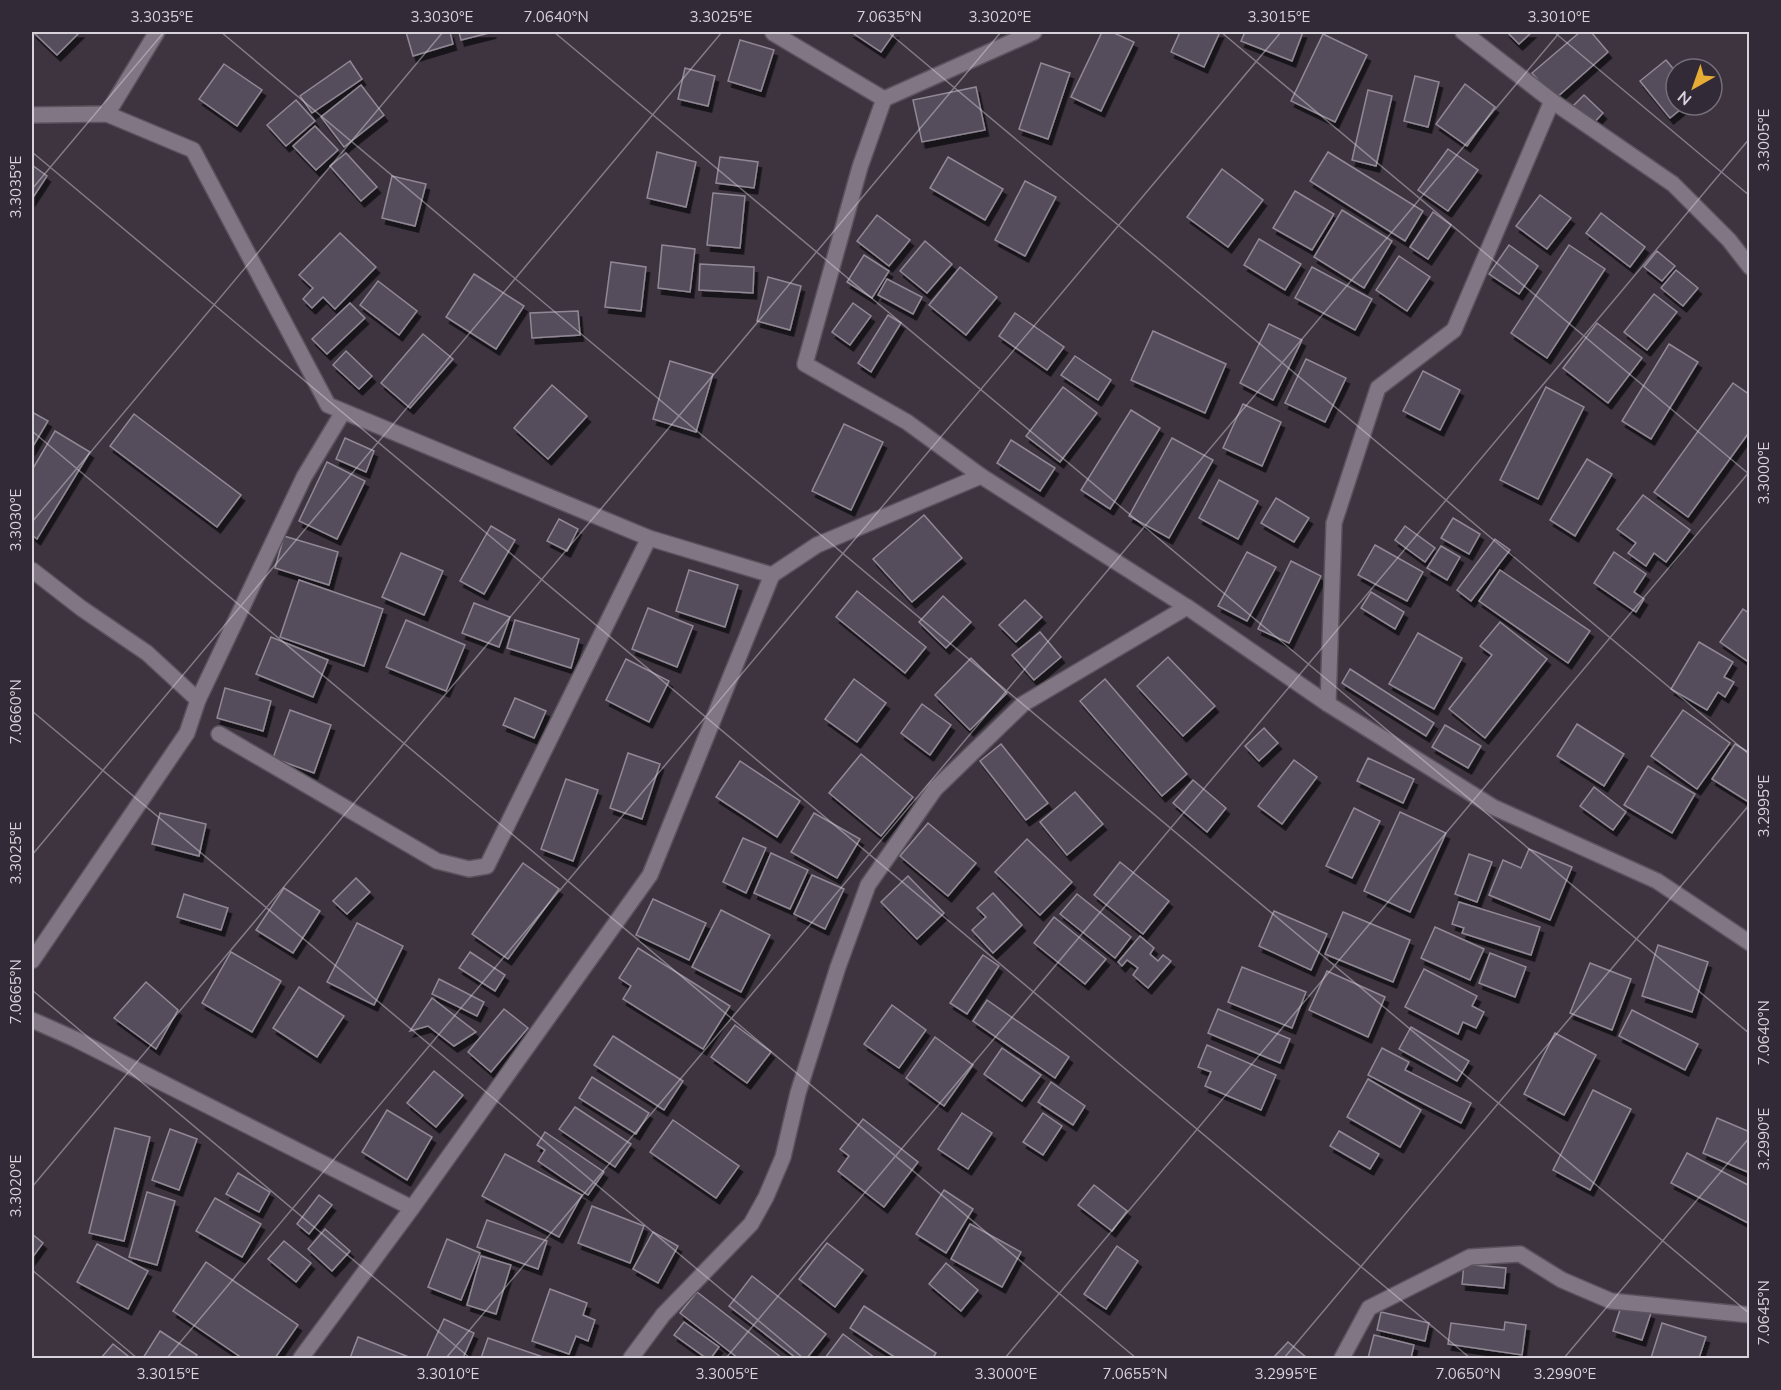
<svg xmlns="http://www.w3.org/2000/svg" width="1781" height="1390" viewBox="0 0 1781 1390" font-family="Mulish,sans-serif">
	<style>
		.building { fill: #574e5b; stroke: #918896; stroke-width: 1.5; filter: url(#shadow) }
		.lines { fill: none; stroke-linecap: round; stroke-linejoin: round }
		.street-casing { stroke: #5a535d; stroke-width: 18 }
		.street { stroke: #807684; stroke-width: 15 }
		.ticks { fill: none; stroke: #d8d3db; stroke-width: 1.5; stroke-opacity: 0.45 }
		.neatline { fill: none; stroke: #d8d3db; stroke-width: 2 }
		.ticks-label { font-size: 15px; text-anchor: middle; fill: #d8d3db }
	</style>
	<defs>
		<filter id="shadow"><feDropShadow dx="3.5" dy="6" stdDeviation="0" flood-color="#0009"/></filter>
	</defs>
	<rect width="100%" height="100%" fill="#3d3440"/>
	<g class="building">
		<path d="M33,32H80L57,55Z"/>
		<path d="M406,32H450L453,44L413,56Z"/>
		<path d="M459,32H493L461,40Z"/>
		<path d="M851,32H895L881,52Z"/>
		<path d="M1102,32H1112L1134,42L1101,111L1071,97Z"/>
		<path d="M1180,32H1220L1204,67L1171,52Z"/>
		<path d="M1245,32H1303L1292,61L1241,41Z"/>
		<path d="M1507,32H1532L1519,44Z"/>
		<path d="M1580,32H1591L1608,52L1555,99L1532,73Z"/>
		<path d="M1323,34L1367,55L1335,122L1291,101Z"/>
		<path d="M740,40L774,50L761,91L728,81Z"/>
		<path d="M1666,60L1676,72V105H1686L1670,118L1640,81Z"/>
		<path d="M350,61L362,79L312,113L300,96Z"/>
		<path d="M1041,63L1070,73L1048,139L1019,129Z"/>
		<path d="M224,64L262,90L237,126L199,99Z"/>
		<path d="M685,68L715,76L708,106L678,99Z"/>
		<path d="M1415,76L1439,82L1428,127L1404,121Z"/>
		<path d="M1465,84L1495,107L1467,146L1436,124Z"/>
		<path d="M361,85L384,115L344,147L321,117Z"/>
		<path d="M976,87L985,130L922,142L913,100Z"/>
		<path d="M1368,90L1392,96L1376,166L1352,160Z"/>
		<path d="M1584,95L1603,113L1589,128L1569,110Z"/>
		<path d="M296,100L315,121L286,146L267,125Z"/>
		<path d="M315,126L338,150L316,170L293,146Z"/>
		<path d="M1448,149L1478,170L1448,211L1418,190Z"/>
		<path d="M657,152L696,162L686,207L647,198Z"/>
		<path d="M1328,152L1423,211L1405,241L1310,181Z"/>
		<path d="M346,153L377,187L361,201L330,166Z"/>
		<path d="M720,157L758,162L754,188L716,183Z"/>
		<path d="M948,157L1003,189L985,220L930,188Z"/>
		<path d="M32,165L47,176L32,199Z"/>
		<path d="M1222,169L1263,200L1228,247L1187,217Z"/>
		<path d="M392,176L426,184L415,226L382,218Z"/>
		<path d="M1025,181L1056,197L1025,256L995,240Z"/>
		<path d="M1295,191L1334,214L1312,250L1273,228Z"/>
		<path d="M713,193L745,196L740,248L707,245Z"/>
		<path d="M1540,195L1571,218L1547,249L1516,226Z"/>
		<path d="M1342,210L1392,241L1364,288L1314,257Z"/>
		<path d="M1433,212L1451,225L1428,259L1410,247Z"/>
		<path d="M1601,213L1645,247L1630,267L1586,233Z"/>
		<path d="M877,215L910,240L889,266L857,241Z"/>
		<path d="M340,233L376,267L335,309L323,297L312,308L303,299L313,288L299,275Z"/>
		<path d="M1259,239L1301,264L1285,290L1244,265Z"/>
		<path d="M925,241L952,264L927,293L900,271Z"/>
		<path d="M662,245L695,249L690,292L658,288Z"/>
		<path d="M1509,245L1538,266L1519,294L1489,274Z"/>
		<path d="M1569,245L1605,269L1547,358L1511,333Z"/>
		<path d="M1657,251L1675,266L1662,281L1644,267Z"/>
		<path d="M864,255L889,271L872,298L847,282Z"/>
		<path d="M1399,256L1430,277L1407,311L1376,290Z"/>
		<path d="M611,262L646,267L641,311L605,307Z"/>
		<path d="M700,264L754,267L753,293L699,290Z"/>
		<path d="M960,267L997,297L966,335L929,305Z"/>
		<path d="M1312,267L1372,299L1355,330L1295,298Z"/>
		<path d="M1676,270L1698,288L1683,306L1661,288Z"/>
		<path d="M474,274L524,306L496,349L446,317Z"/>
		<path d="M768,277L801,286L790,330L757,321Z"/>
		<path d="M887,279L922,297L913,314L878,295Z"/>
		<path d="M378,281L417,311L399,335L360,305Z"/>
		<path d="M1654,294L1677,312L1647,350L1624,332Z"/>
		<path d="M350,303L365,318L327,354L312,339Z"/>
		<path d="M853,303L871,316L850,345L832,332Z"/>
		<path d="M578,311L580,335L532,338L530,313Z"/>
		<path d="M1015,313L1064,347L1047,370L999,336Z"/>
		<path d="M888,315L901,323L871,372L858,363Z"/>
		<path d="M1597,323L1642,358L1608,403L1563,368Z"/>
		<path d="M1269,324L1302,340L1273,400L1240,383Z"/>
		<path d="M1153,331L1226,364L1205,413L1131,380Z"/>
		<path d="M423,334L453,359L410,408L381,383Z"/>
		<path d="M1669,344L1698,362L1651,439L1622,421Z"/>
		<path d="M346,351L372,376L359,389L333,365Z"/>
		<path d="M1075,356L1111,380L1098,400L1061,375Z"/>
		<path d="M1306,359L1346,378L1325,422L1285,403Z"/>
		<path d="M670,361L713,374L696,432L653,419Z"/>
		<path d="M1423,371L1460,390L1440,430L1403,411Z"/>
		<path d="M1733,383L1750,395V431L1688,517L1654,492Z"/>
		<path d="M552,385L587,416L548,459L514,428Z"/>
		<path d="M1063,387L1097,413L1060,462L1026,436Z"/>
		<path d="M1546,387L1584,407L1538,499L1500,480Z"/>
		<path d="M1243,404L1281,422L1262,466L1223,448Z"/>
		<path d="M1131,410L1160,428L1110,509L1081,490Z"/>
		<path d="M32,412L48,421L32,448Z"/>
		<path d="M134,414L241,495L217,527L110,446Z"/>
		<path d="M844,424L883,442L851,510L812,491Z"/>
		<path d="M55,431L90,452L37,539L32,535V470Z"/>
		<path d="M345,438L374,451L366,472L336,459Z"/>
		<path d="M1172,438L1213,460L1169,538L1129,516Z"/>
		<path d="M1011,440L1055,468L1040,491L997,463Z"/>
		<path d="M1587,459L1612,474L1575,536L1550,520Z"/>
		<path d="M327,462L365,481L337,539L299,521Z"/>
		<path d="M1219,480L1258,501L1238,539L1199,518Z"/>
		<path d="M1643,495L1690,530L1666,562L1654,553L1646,566L1628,553L1636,543L1617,529Z"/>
		<path d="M1276,498L1309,518L1294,542L1261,523Z"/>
		<path d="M924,515L962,558L912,602L873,559Z"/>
		<path d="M1453,518L1480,534L1469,554L1441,538Z"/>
		<path d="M559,519L578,529L567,551L547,541Z"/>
		<path d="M491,526L515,540L484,594L460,581Z"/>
		<path d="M1405,526L1435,548L1425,562L1395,540Z"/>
		<path d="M284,536L338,552L329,585L275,568Z"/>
		<path d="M1495,539L1510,550L1471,601L1457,590Z"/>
		<path d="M1375,545L1423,572L1407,601L1358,575Z"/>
		<path d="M1441,546L1460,557L1447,580L1427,568Z"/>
		<path d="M1247,552L1276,567L1247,621L1218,606Z"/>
		<path d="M1614,552L1646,574L1634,592L1644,599L1636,612L1594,583Z"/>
		<path d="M401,553L443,571L424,615L382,597Z"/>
		<path d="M1291,561L1321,576L1289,643L1258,629Z"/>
		<path d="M689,570L738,585L725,627L676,611Z"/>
		<path d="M1500,570L1590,631L1568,663L1479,601Z"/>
		<path d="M299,580L383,609L364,666L280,637Z"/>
		<path d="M857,591L926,647L905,673L836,617Z"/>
		<path d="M1371,592L1404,612L1395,629L1361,608Z"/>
		<path d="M943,596L971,622L946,648L919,622Z"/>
		<path d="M1025,600L1042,617L1016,642L999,625Z"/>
		<path d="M474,603L510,617L499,647L462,633Z"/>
		<path d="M648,608L693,626L677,667L632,649Z"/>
		<path d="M1743,609L1750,614V663L1720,642Z"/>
		<path d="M406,620L465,645L446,691L386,667Z"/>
		<path d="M515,620L579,639L571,668L507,648Z"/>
		<path d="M1500,622L1547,659L1485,738L1449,709L1492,655L1480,646Z"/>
		<path d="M1040,632L1061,657L1034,680L1012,655Z"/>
		<path d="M1418,633L1462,658L1434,709L1389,684Z"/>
		<path d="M271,637L328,660L313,697L256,674Z"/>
		<path d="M1699,642L1733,662L1724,677L1734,682L1725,697L1718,692L1707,710L1671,689Z"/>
		<path d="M1168,657L1215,706L1183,736L1137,686Z"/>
		<path d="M971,658L1007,693L970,730L935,695Z"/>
		<path d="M626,659L669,681L649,722L606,700Z"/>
		<path d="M1350,669L1434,723L1426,736L1342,683Z"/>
		<path d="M854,679L886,703L857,742L825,719Z"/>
		<path d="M1105,679L1187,774L1162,796L1080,701Z"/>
		<path d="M225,688L271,701L263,731L217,718Z"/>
		<path d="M515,698L546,711L534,738L503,725Z"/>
		<path d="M922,704L951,725L930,755L901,733Z"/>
		<path d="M290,710L331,725L314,773L273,758Z"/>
		<path d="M1683,710L1730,743L1697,789L1651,756Z"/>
		<path d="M1577,724L1624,754L1604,786L1557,756Z"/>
		<path d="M1445,725L1481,746L1468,768L1432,747Z"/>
		<path d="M1264,728L1278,743L1259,761L1245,746Z"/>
		<path d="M1001,744L1048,803L1026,820L980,761Z"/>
		<path d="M1735,744L1750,753V803L1712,779Z"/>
		<path d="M628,753L660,764L642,819L610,808Z"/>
		<path d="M861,754L913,797L881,836L829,793Z"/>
		<path d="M1368,758L1414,779L1403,803L1357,781Z"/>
		<path d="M1294,760L1317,777L1282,824L1258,806Z"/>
		<path d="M740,761L800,801L777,837L716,797Z"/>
		<path d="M1648,766L1695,794L1672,833L1624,805Z"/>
		<path d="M566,779L598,790L573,861L541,849Z"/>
		<path d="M1193,780L1226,808L1207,832L1173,803Z"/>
		<path d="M1594,787L1626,812L1613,830L1580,806Z"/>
		<path d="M1075,792L1103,824L1067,855L1040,822Z"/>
		<path d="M1354,808L1380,821L1352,878L1326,866Z"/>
		<path d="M1400,812L1446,833L1410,912L1364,891Z"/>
		<path d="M160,813L206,824L199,856L152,844Z"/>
		<path d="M814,813L860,839L837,878L791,852Z"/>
		<path d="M928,823L976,863L948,896L900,856Z"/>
		<path d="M743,838L766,848L746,893L723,882Z"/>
		<path d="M1027,839L1072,882L1040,915L995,872Z"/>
		<path d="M1529,849L1572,867L1550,920L1489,895L1503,860L1521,868Z"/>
		<path d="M771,853L808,870L790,909L754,893Z"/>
		<path d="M1469,854L1492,862L1477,902L1455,894Z"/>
		<path d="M1120,862L1169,901L1143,934L1094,895Z"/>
		<path d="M523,863L559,889L508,959L472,934Z"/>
		<path d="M812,875L844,889L825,929L794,914Z"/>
		<path d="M908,876L944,913L917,939L881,902Z"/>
		<path d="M356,878L370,892L347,914L333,901Z"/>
		<path d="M284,888L320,911L293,953L256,930Z"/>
		<path d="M993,893L1022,925L993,953L972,930L986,917L977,908Z"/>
		<path d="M184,894L228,908L221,930L177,917Z"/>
		<path d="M1077,894L1131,937L1115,958L1060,914Z"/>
		<path d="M653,899L706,923L689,960L636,935Z"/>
		<path d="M1459,902L1540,927L1531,955L1462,933L1464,928L1452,924Z"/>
		<path d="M721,910L770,935L741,992L692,967Z"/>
		<path d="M1274,911L1327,934L1311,970L1259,946Z"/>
		<path d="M1343,912L1410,940L1393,982L1325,954Z"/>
		<path d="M1054,917L1106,959L1085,984L1034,943Z"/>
		<path d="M357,923L403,946L374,1005L327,982Z"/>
		<path d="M1435,927L1484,949L1470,980L1421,958Z"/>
		<path d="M1140,936L1154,948L1150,954L1158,961L1163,955L1171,961L1148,988L1133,975L1138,968L1127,960L1122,966L1118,962Z"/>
		<path d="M1658,945L1708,962L1692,1012L1642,996Z"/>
		<path d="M638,948L730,1006L703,1049L623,999L631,986L619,978Z"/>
		<path d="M231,952L281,981L252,1032L202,1003Z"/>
		<path d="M470,952L505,975L495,991L459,968Z"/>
		<path d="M1490,953L1526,967L1515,997L1479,983Z"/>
		<path d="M983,955L999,966L967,1014L950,1003Z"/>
		<path d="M1590,963L1631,979L1612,1030L1570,1013Z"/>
		<path d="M1242,967L1306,992L1292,1028L1228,1002Z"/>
		<path d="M1424,969L1477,996L1472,1006L1484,1012L1476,1028L1463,1022L1458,1034L1405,1007Z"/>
		<path d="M1327,971L1385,997L1368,1037L1309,1010Z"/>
		<path d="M439,979L484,1002L477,1016L432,994Z"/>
		<path d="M146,982L178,1010L156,1049L114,1018Z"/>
		<path d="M299,987L344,1016L317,1057L273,1028Z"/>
		<path d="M432,998L476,1032L454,1046L428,1026L410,1031Z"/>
		<path d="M987,1000L1069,1057L1055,1078L973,1021Z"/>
		<path d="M892,1005L926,1030L899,1068L864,1044Z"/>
		<path d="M504,1009L528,1028L491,1072L468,1052Z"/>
		<path d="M1218,1009L1290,1039L1280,1063L1208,1033Z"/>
		<path d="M1632,1010L1698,1044L1685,1070L1619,1036Z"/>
		<path d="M735,1025L771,1052L747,1083L711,1057Z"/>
		<path d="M1411,1027L1469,1061L1457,1081L1399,1049Z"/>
		<path d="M1555,1033L1596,1055L1564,1115L1524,1094Z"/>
		<path d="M613,1036L683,1081L664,1110L594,1065Z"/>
		<path d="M935,1037L973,1065L944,1106L906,1078Z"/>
		<path d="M1207,1045L1276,1075L1261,1110L1205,1086L1211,1072L1198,1067Z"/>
		<path d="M1002,1048L1041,1075L1022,1101L984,1074Z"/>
		<path d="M1382,1048L1409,1062L1405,1070L1471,1103L1461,1123L1368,1075Z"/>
		<path d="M434,1071L463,1095L436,1127L407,1103Z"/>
		<path d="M592,1077L649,1113L636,1134L579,1098Z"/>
		<path d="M1368,1079L1421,1110L1400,1147L1347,1117Z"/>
		<path d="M1051,1082L1085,1106L1073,1125L1038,1102Z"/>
		<path d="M1593,1090L1631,1109L1590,1190L1553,1170Z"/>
		<path d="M575,1107L631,1144L615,1167L559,1129Z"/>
		<path d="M387,1110L432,1137L407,1180L362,1152Z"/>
		<path d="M962,1113L992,1133L968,1169L938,1149Z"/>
		<path d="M1043,1113L1062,1126L1043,1155L1023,1142Z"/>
		<path d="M1717,1118L1750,1132V1173L1703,1153Z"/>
		<path d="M863,1119L918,1162L884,1207L838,1171L849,1156L840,1149Z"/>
		<path d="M673,1120L739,1166L716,1198L650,1152Z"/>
		<path d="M115,1128L150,1137L124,1241L89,1233Z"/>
		<path d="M170,1129L197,1139L179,1190L152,1180Z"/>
		<path d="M1339,1131L1379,1154L1370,1169L1330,1146Z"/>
		<path d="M545,1132L604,1172L588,1195L538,1161L545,1150L537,1145Z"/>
		<path d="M1687,1153L1750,1186V1224L1671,1183Z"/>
		<path d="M505,1154L582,1195L559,1237L482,1196Z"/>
		<path d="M238,1173L270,1192L259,1212L226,1194Z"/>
		<path d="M1094,1185L1127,1211L1112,1231L1078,1205Z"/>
		<path d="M944,1190L973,1209L946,1253L916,1234Z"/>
		<path d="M147,1192L175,1201L157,1265L129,1257Z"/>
		<path d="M319,1195L332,1205L309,1234L297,1224Z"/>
		<path d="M215,1198L261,1224L242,1257L196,1231Z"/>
		<path d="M592,1206L644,1226L630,1263L578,1243Z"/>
		<path d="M487,1220L547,1241L538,1269L477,1247Z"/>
		<path d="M970,1224L1021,1252L1002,1287L951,1259Z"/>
		<path d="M325,1229L350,1251L332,1271L308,1249Z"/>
		<path d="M653,1232L678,1246L658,1283L633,1269Z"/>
		<path d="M32,1234L43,1243L32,1258Z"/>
		<path d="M447,1239L480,1253L461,1300L428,1287Z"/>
		<path d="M284,1241L311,1263L296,1282L268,1259Z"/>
		<path d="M827,1243L863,1270L835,1307L799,1279Z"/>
		<path d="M97,1244L148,1271L128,1309L77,1282Z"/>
		<path d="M1117,1246L1138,1261L1106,1309L1084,1294Z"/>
		<path d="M481,1256L511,1265L496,1314L467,1305Z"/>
		<path d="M206,1262L298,1325L275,1358H242L173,1311Z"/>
		<path d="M946,1263L978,1290L961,1311L929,1284Z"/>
		<path d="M1464,1264L1506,1268L1504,1288L1462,1284Z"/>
		<path d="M752,1276L826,1334L807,1358H796L729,1306Z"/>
		<path d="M550,1289L587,1303L583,1315L595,1320L588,1341L576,1336L569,1354L532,1341Z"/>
		<path d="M697,1292L782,1358H738L680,1313Z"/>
		<path d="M1622,1304L1651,1313L1642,1340L1613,1331Z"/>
		<path d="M864,1306L936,1353L933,1358H896L850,1328Z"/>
		<path d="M1381,1312L1429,1323L1425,1341L1377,1330Z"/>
		<path d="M444,1319L474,1333L463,1358H426Z"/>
		<path d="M684,1322L719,1347L711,1358H706L674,1335Z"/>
		<path d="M1505,1322L1526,1325L1522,1355L1448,1344L1451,1323L1504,1330Z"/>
		<path d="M1662,1323L1706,1337L1699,1358H1651Z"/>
		<path d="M160,1331L197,1355L195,1358H143Z"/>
		<path d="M843,1334L875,1358H825Z"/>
		<path d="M1374,1335L1414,1345L1411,1358H1368Z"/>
		<path d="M358,1337L409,1357L408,1358H350Z"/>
		<path d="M488,1338L546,1358H481Z"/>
		<path d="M1288,1342L1307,1358H1273Z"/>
		<path d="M113,1344L128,1356L127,1358H101Z"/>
	</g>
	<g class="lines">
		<g class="street-casing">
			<g id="street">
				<path d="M1463,32L1552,101L1673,184L1729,240L1750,267"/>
				<path d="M773,33L884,99L860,167L805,364L907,422L981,476"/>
				<path d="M884,99L1034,32"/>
				<path d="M107,114L157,32"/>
				<path d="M32,115L107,114L193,150L328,405L649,538L772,575L817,545L981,476L1187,607L1328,704L1493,807L1657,881L1750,943"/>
				<path d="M32,570L81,608L147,653L198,700"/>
				<path d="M1328,704L1334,523L1378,388L1454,330L1552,101"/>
				<path d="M219,734L437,861L469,869L487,866L649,538"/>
				<path d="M32,961L187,733L198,700L304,477L343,412"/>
				<path d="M32,1020L75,1039L412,1208"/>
				<path d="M301,1358L412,1208L650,875L772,575"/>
				<path d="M631,1358L663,1315L751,1224L766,1197L783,1157L798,1093L838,967L868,885L935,789L1023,704L1187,607"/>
				<path d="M1342,1358L1369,1308L1470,1257L1520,1254L1562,1280L1611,1301L1750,1315"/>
			</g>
		</g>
		<use href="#street" class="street"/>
	</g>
	<path class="ticks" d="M221,32L1750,1314M554,32L1750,1034M888,32L1750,755M1221,32L1750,475M1554,32L1750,196M32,152L1470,1358M32,189L164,32M32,431L1136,1358M32,522L443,32M32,711L803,1358M32,855L722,32M32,990L470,1358M32,1187L1001,32M32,1270L137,1358M167,1358L1281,32M446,1358L1560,32M726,1358L1750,138M1005,1358L1750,471M1284,1358L1750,804M1564,1358L1750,1137"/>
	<rect width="1781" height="1390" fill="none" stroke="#322a36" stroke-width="66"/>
	<g transform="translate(1694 87) rotate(220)"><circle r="28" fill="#322a36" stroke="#746e78" stroke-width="1.5"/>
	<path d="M0-4.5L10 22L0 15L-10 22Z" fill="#e7ac36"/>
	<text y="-9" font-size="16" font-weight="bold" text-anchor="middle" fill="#d8d3db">N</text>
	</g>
	<rect x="33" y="33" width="1715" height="1324" class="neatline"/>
	<g class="ticks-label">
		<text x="162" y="22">3.3035°E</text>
		<text x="442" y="22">3.3030°E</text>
		<text x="556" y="22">7.0640°N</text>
		<text x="721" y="22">3.3025°E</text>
		<text x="889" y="22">7.0635°N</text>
		<text x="1000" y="22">3.3020°E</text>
		<text x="1279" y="22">3.3015°E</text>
		<text x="1559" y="22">3.3010°E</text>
		<text transform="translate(1764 140) rotate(-90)" y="5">3.3005°E</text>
		<text transform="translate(16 187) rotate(-90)" y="5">3.3035°E</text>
		<text transform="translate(1764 473) rotate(-90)" y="5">3.3000°E</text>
		<text transform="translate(16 520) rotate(-90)" y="5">3.3030°E</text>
		<text transform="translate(16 712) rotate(-90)" y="5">7.0660°N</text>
		<text transform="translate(1764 806) rotate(-90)" y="5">3.2995°E</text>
		<text transform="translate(16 853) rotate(-90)" y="5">3.3025°E</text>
		<text transform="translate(16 992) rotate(-90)" y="5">7.0665°N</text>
		<text transform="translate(1764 1033) rotate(-90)" y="5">7.0640°N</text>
		<text transform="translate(1764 1139) rotate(-90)" y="5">3.2990°E</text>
		<text transform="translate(16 1186) rotate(-90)" y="5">3.3020°E</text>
		<text transform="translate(1764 1313) rotate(-90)" y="5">7.0645°N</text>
		<text x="168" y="1379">3.3015°E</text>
		<text x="448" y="1379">3.3010°E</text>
		<text x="727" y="1379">3.3005°E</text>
		<text x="1006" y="1379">3.3000°E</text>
		<text x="1135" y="1379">7.0655°N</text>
		<text x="1286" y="1379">3.2995°E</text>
		<text x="1468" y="1379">7.0650°N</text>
		<text x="1565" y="1379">3.2990°E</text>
	</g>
</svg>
